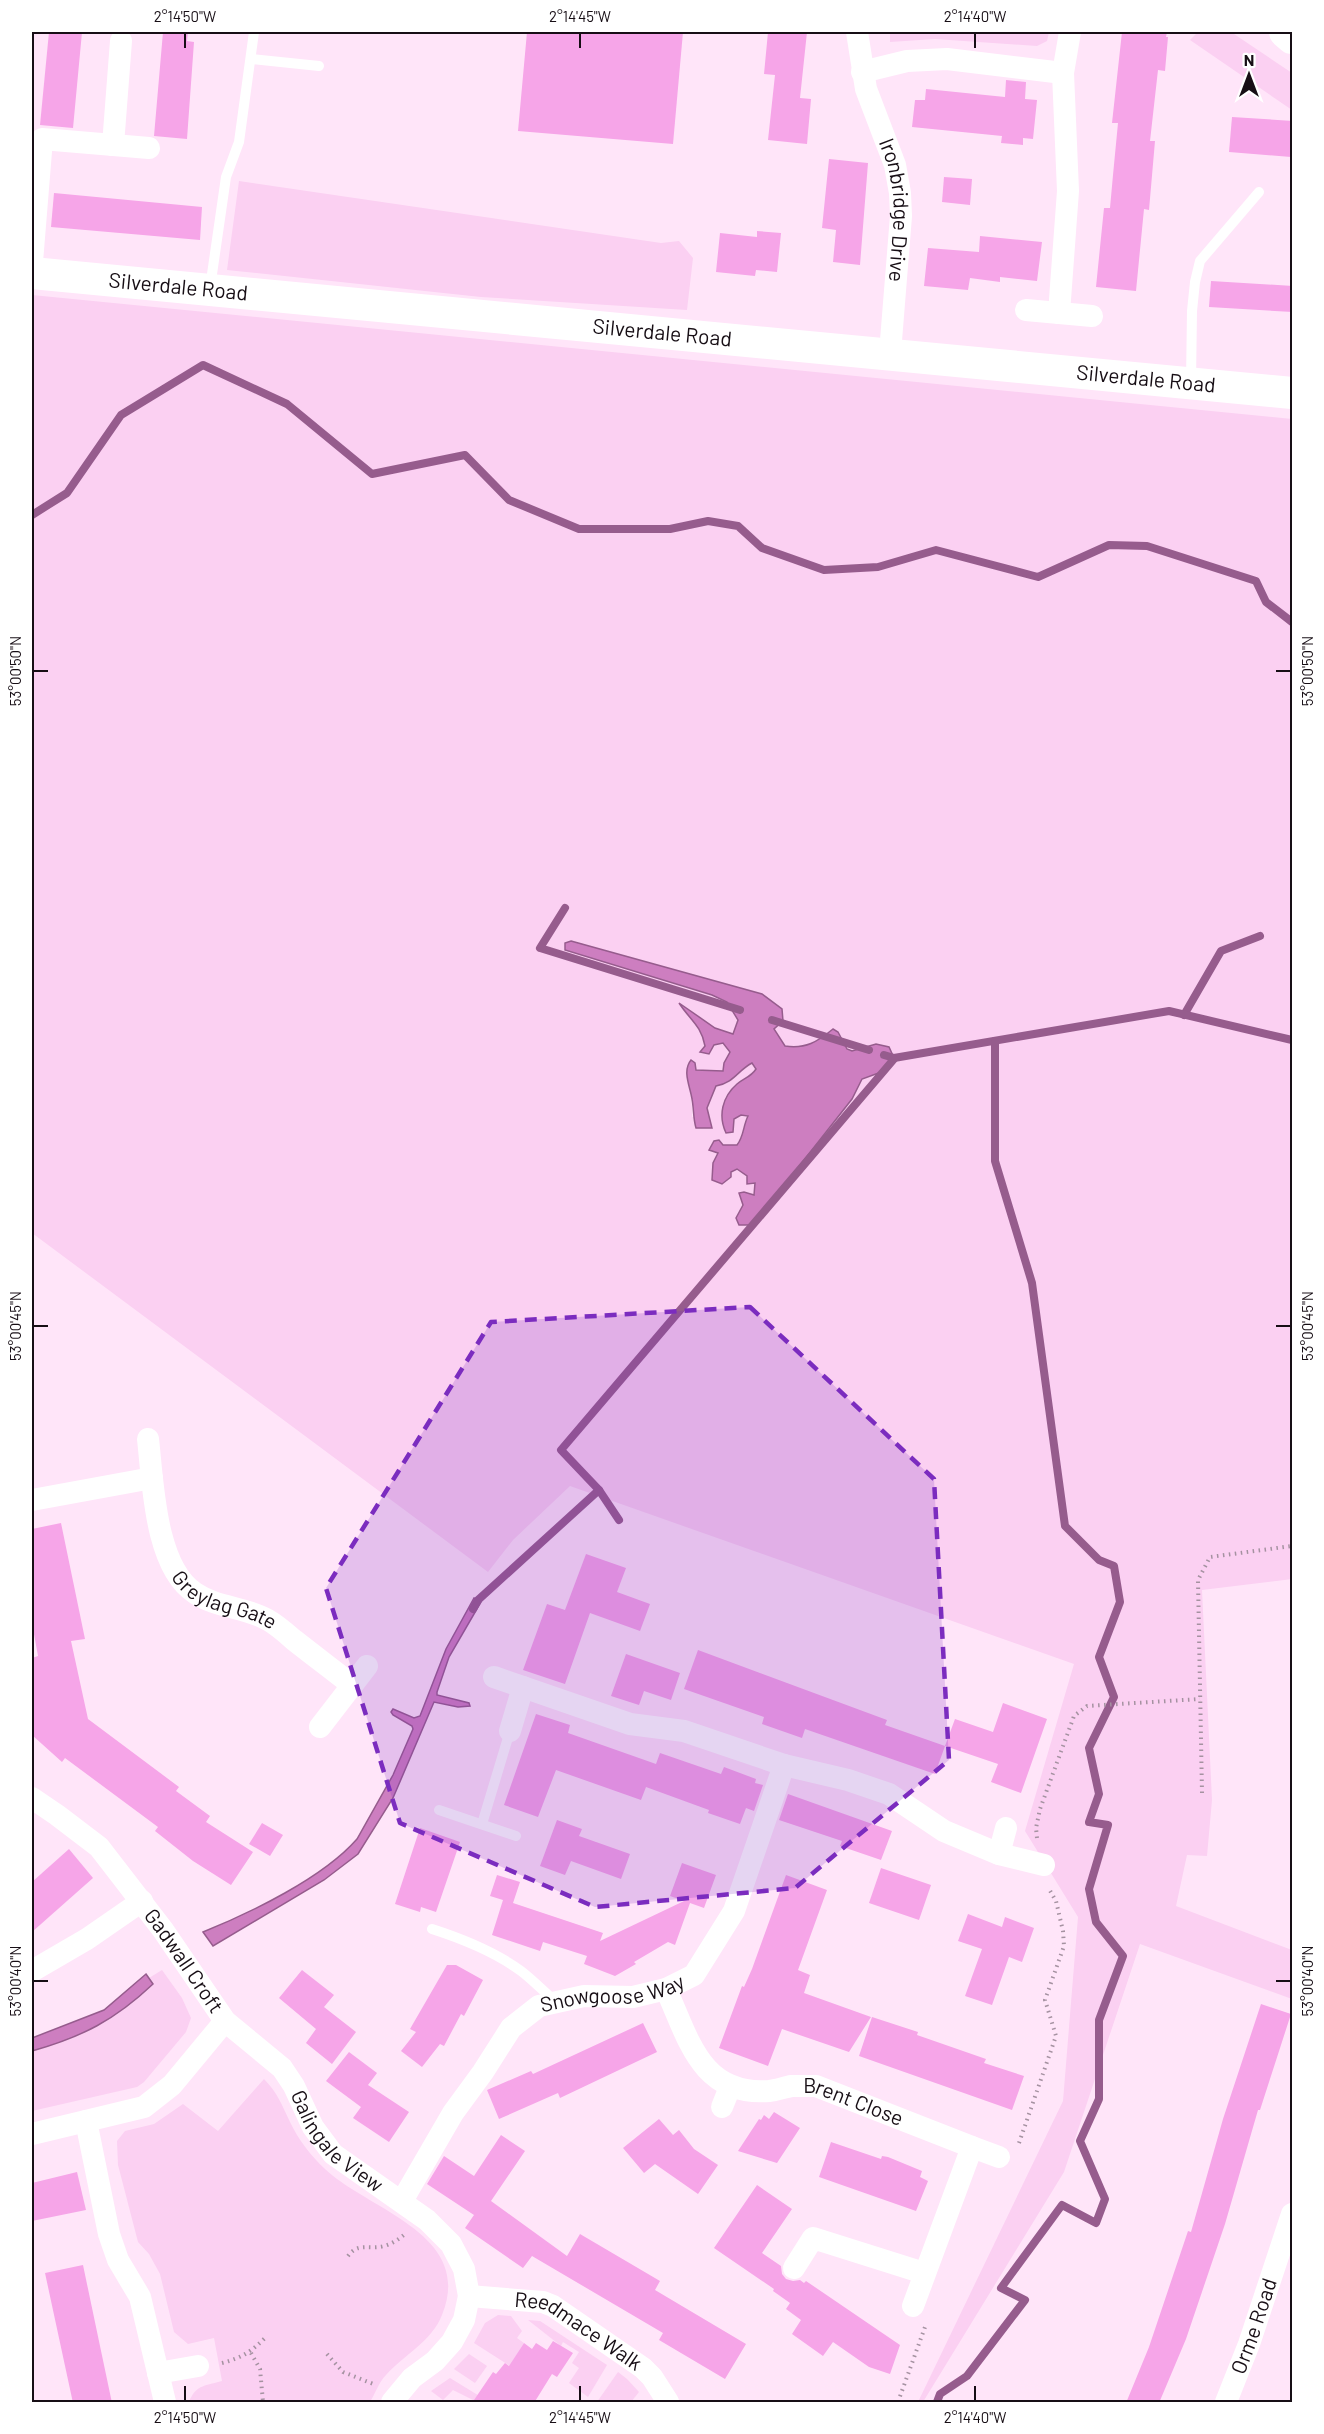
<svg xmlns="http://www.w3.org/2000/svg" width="1324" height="2434" viewBox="0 0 1324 2434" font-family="Barlow,sans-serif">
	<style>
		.green { fill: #fbd0f2; fill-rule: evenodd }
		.water { fill: #cd7ec0; stroke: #965c8d; stroke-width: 1.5 }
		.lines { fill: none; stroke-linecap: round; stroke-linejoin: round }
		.stream { stroke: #965c8d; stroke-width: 8 }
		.building { fill: #f6a5e8 }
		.path { stroke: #a592a1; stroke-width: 4; stroke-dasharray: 1.5 4.5; stroke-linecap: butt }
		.service { stroke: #fff; stroke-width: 10 }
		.minor { stroke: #fff; stroke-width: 22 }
		.secondary { stroke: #fff; stroke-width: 32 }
		.marked { fill: #7b2cbf; fill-opacity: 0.2; stroke: #7b2cbf; stroke-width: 4.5; stroke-dasharray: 12 8; stroke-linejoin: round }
		.ticks { fill: none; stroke: #170e15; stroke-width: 2 }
		.labels { text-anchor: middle; stroke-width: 6; stroke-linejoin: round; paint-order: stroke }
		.street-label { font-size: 21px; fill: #170e15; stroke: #fff }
		.neatline { fill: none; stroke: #170e15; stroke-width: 2 }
		.ticks-label { font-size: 15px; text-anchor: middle; fill: #170e15 }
	</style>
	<rect width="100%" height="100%" fill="#ffe5f9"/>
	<g class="green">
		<path d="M890,32H1049L1047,41L1037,46L935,39L890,42Z"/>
		<path d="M1198,32H1231L1292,73V110L1190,40Z"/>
		<path d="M239,181L661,243L679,241L693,258L687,310L481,297L227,270Z"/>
		<path d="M32,295L1292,419V1579L1202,1590L1212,1800L1207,1856L1187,1855L1176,1906L1292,1950V1999L1140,1944L1064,2172L923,2402H918L1063,2101L1078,1917L1025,1831L1074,1664L570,1486L513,1540L488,1572L32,1233ZM572,941L783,1021L774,1029L785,1046C808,1049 815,1042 833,1029C842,1034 843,1048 852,1051L860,1048L884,1071L862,1079L852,1099L753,1225L746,1227L741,1210L744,1192L754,1195L755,1183L737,1169L731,1172L712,1171L713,1163L723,1145H737C744,1136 743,1126 748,1115H741L734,1119L725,1098L738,1083L751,1076L756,1069L753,1063L742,1068L738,1075L716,1086L707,1108L710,1118L692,1117C693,1099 688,1083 687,1065L691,1060L695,1070L723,1071L730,1052L723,1043L701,1051L705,1047C701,1026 692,1021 680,1005L715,1028L733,1034L738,1020L727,1002L712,995L565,950Z"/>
		<path d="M162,1970L182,1998L191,2018L186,2032L144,2082L137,2087L32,2111V2051C82,2037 115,2020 152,1984L149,1978Z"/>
		<path d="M264,2079C277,2092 282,2105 290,2122C298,2139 311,2156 325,2169C368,2210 475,2234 442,2315C432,2341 404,2355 386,2375C379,2382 375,2394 370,2402H189C196,2384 206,2386 222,2381L214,2338L188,2344L174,2332L160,2274L149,2254L138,2242L118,2165L117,2141L125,2131L154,2124L183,2104L218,2131Z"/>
		<path d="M498,2315L511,2316L522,2331L517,2338L524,2343L512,2362L513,2368L474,2343L485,2323Z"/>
		<path d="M528,2320L540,2321L607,2365L588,2397L569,2383L579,2368L572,2363L579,2352L563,2342L561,2346Z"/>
		<path d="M469,2354L487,2366L475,2383L454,2369Z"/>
		<path d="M618,2372L627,2379L639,2392L631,2402H597Z"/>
		<path d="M450,2378L481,2397L477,2402L453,2390L443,2400L431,2391Z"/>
	</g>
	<g class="water">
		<path d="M571,941L762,994L782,1009L783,1021L774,1029L785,1046C806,1049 817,1042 833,1029L838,1032L847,1049L852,1051L876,1044L889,1047L894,1058L884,1071L862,1079L852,1099L753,1225H739L736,1218L743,1205L739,1193L744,1192L754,1195L755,1183L747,1184V1176L737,1169L731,1172V1177L722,1184L712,1180L713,1163L718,1153L709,1150L714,1141L719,1140L723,1145H737C744,1136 743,1126 748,1116L741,1115L734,1119L733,1132L726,1133C718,1116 722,1097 737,1084C744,1078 751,1077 756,1069L752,1063C737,1071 735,1082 716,1086L707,1108L712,1128H696C693,1118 694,1109 692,1099C690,1086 682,1071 691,1060L695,1063L696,1070L723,1071L724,1063L730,1052L723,1043L714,1045L709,1054L700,1052L705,1046C701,1025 690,1020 679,1003L715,1028L733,1034L738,1020L727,1002L712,995L565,950V943Z"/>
		<path d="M474,1598L481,1602L449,1657L437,1692V1695L469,1703L470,1706L458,1707L434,1702L393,1798L358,1854L324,1880L213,1946L203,1932C250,1913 323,1878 357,1839L393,1775L413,1729L412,1726L393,1715L391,1712L393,1709L414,1718L420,1716L446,1649Z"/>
		<path d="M146,1974L153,1984C115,2020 82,2037 32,2051V2038L104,2010Z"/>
	</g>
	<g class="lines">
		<g class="stream">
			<path d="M32,515L67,493L121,415L203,365L287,404L372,474L465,455L509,500L579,529H670L708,521L738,526L762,548L824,570L878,567L936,550L1038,577L1109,545L1147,546L1256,581L1266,602L1292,622"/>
			<path d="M565,908L540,948L740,1010"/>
			<path d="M1184,1015L1221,951L1260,936"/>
			<path d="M772,1020L869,1050"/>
			<path d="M884,1055L894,1058L1169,1011L1292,1040"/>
			<path d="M619,1520L599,1490L561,1450L894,1059"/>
			<path d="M473,1609L478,1600L599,1490"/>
			<path d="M937,2402L940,2394L967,2376L1025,2300L1001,2288L1062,2205L1096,2223L1105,2199L1080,2141L1099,2099V2020L1123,1956L1096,1922L1089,1889L1108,1825L1089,1822L1099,1794L1089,1748L1114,1697L1099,1657L1120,1602L1114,1566L1099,1560L1065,1526L1032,1283L995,1161V1041"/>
		</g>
	</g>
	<g class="building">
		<path d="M49,32H82L73,128L40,125Z"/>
		<path d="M163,32H188L187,41L194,42L187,139L154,136Z"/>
		<path d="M527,32H683L673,144L518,131Z"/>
		<path d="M768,32H807L800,98L811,99L807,144L768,140L775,75L764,74Z"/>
		<path d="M1122,32H1167L1166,37H1168L1165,71L1158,70L1150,141H1155L1149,210L1144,209L1136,291L1096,287L1104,208H1110L1113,175L1118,123H1112Z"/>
		<path d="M1006,80L1026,82L1025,99L1037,100L1033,139L1023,138V145L1001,143L1002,136L912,127L915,100H925L926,89L1005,97Z"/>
		<path d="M1232,117L1293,121L1291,157L1229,152Z"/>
		<path d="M829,159L868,163L860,265L833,262L836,230L822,228Z"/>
		<path d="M944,177L972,179L970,205L942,202Z"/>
		<path d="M54,193L202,207L200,240L51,227Z"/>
		<path d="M757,231L781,233L777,272L756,270L755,276L716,272L720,233L757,237Z"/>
		<path d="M980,236L1042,242L1037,281L1000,277V282L970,278L968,290L924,286L928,248L979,252Z"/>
		<path d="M1211,281L1293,286V312L1209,307Z"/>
		<path d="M61,1523L85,1639L71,1641L88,1719L179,1787L176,1791L210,1816L206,1822L253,1852L231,1885L193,1861L155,1831L158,1827L65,1758L62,1762L32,1735V1658L38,1656L32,1623V1529Z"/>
		<path d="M586,1554L626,1568L617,1592L650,1604L640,1631L590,1613L565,1684L523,1670L547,1604L565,1610Z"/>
		<path d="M698,1650L887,1720L885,1725L945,1746L935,1774L805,1729L802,1738L762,1724L764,1717L684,1689Z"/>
		<path d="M626,1654L680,1673L671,1700L644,1691L639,1705L611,1696Z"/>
		<path d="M1003,1703L1047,1719L1021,1793L991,1782L998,1764L945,1746L955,1719L993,1732Z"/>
		<path d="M536,1714L570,1725L568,1733L656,1764L660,1753L721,1774L724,1767L756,1779L755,1783L763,1785L754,1811L746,1808L740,1824L708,1813L709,1810L646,1787L641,1800L556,1770L538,1817L504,1805Z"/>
		<path d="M788,1794L892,1831L881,1860L840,1846L842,1841L779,1820Z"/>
		<path d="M557,1820L582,1829L579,1836L630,1854L621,1879L571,1861L565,1875L540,1866Z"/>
		<path d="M262,1823L283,1835L270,1856L249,1844Z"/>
		<path d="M420,1828L460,1842L436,1912L421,1907L420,1912L395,1904Z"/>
		<path d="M69,1849L93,1878L32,1932V1882Z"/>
		<path d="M682,1863L716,1875L704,1908L690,1903L675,1945L668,1942L634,1962L636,1964L615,1976L584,1964L587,1956L543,1942L540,1951L492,1935L503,1900L490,1896L497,1875L520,1882L513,1903L603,1933L600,1941L684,1901L670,1896Z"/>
		<path d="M881,1868L931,1885L919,1920L869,1903Z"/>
		<path d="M786,1875L827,1890L798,1970L810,1975L804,1993L871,2017L849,2052L782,2029L768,2066L719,2048L742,1986L744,1987L752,1969Z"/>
		<path d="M968,1914L1002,1927L1005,1917L1034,1928L1022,1962L1009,1957L992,2005L965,1996L982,1949L958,1941Z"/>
		<path d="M447,1965H456L483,1980L464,2016L461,2014L444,2046L440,2044L422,2067L401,2051L416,2032L410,2029Z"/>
		<path d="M302,1970L334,1995L324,2007L356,2032L332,2064L306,2043L316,2029L279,1998Z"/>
		<path d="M1261,2004L1291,2014L1260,2110H1258L1225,2224L1186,2339L1159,2403H1126L1149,2347L1188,2231L1191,2232L1223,2119Z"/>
		<path d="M872,2017L918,2032L917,2035L986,2059L984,2063L1024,2076L1012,2110L859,2056Z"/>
		<path d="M643,2023L657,2052L560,2098L558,2093L499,2119L487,2090L531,2071L533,2074Z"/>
		<path d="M349,2052L377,2073L368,2085L409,2112L389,2142L353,2118L361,2107L326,2081Z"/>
		<path d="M774,2112L800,2128L777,2163L738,2151L759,2119L761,2120L764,2115L769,2119Z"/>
		<path d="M659,2119L673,2135L679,2130L694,2149L718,2165L698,2194L655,2164L644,2173L623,2148Z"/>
		<path d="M501,2135L525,2151L491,2201L567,2256L580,2234L660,2281L655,2290L746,2344L725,2379L659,2340L663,2333L532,2256L523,2268L465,2228L474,2215L427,2184L444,2156L474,2176Z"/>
		<path d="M831,2142L881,2159L882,2156L888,2157L922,2171L920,2177L928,2181L916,2211L819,2177Z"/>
		<path d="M77,2172L86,2210L32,2221V2183Z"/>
		<path d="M757,2185L792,2209L762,2253L781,2266L782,2274L786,2279L793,2281L800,2280L804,2283L806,2281L900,2345L890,2374L869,2367L833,2342L823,2356L792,2334L801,2320L786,2309L790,2303L773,2291L774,2289L714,2248Z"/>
		<path d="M83,2265L100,2346L112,2403H73L45,2273Z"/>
		<path d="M553,2341L573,2353L557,2377L552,2374L534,2403H472L493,2372L496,2374L505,2363L509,2366L524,2343L532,2349L536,2343L547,2350Z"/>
	</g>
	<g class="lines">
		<g class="path">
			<path d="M1202,1793L1198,1580L1210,1557L1292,1546"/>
			<path d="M1037,1838L1036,1828L1040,1809L1074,1716L1087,1706L1200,1699"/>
			<path d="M1019,2143L1056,2036L1045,2000L1064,1946L1063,1931L1056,1901L1049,1889"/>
			<path d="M348,2256C358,2242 369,2250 384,2246C392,2244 399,2239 405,2234"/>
			<path d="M251,2353L260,2369L263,2402"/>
			<path d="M327,2354L343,2372L376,2385"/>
			<path d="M222,2363C242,2358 252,2351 266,2337"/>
			<path d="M898,2402L925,2327"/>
		</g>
		<g class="service">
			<path d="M252,59L319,66"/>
			<path d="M210,288L226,177L239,142L254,32"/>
			<path d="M1191,381L1192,311L1195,282L1200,261L1259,192"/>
			<path d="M439,1810L516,1836"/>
			<path d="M482,1824L510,1731"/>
			<path d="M432,1929C463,1939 494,1951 521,1971C533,1980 544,1992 556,2002"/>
		</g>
		<g class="minor">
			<path id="s1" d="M857,32L866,89L895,165L900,193L901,216L890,353"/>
			<path d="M862,72L907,61L947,59L1063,73"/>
			<path d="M113,145L121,41"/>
			<path d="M32,262L42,139L149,148"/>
			<path d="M1026,310L1092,316"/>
			<path d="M1059,313L1068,191L1063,73L1070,32"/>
			<path id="s2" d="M148,1439C153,1483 155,1567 195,1593C217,1608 246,1607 268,1620C277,1625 286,1633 294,1640C313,1655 333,1670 352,1685"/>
			<path d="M32,1500L152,1478"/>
			<path d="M494,1677L630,1724L684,1731L784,1765L848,1780L889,1794L944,1831L999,1854L1044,1865"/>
			<path d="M320,1727L367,1666"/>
			<path d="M510,1731L523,1687"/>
			<path id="s3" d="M32,1798L57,1815L99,1847L163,1930L225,2021L282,2068L294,2086L313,2127L333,2154L427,2220L451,2244L464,2269L469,2296L464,2320L452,2342L435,2361L412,2378L392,2402"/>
			<path d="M999,1854L1006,1828"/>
			<path d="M32,1971L87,1939L142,1901"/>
			<path id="s4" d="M666,1989C689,2040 701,2096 769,2091C777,2090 785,2087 792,2086C800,2086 808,2086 816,2086L972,2147L913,2306"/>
			<path d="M722,2107L730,2087"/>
			<path d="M86,2121L109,2234L118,2260L140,2297L165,2402"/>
			<path d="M32,2134L144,2107L172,2085L225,2021"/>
			<path d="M972,2147L999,2157"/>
			<path id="s5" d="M402,2201L453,2113L483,2072L511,2028L539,2006L584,1996L633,1997L666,1989L694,1975L734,1911L784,1765"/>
			<path d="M794,2268L813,2238L924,2273"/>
			<path id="s6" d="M469,2296L543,2302L553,2306L643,2368L652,2377L668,2402"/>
			<path d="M158,2373L198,2366"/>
			<path id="s7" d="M1226,2402L1249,2344L1292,2214"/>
		</g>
		<g class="secondary">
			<path d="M1285,32L1292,38"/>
			<path id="s8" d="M32,273L1292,393"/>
		</g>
	</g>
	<path class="marked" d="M750,1307L934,1479L949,1760L795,1888L595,1907L400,1823L326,1588L491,1322Z"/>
	<path class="ticks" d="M185,33V48M580,33V48M975,33V48M33,671H48M1276,671H1291M33,1326H48M1276,1326H1291M33,1981H48M1276,1981H1291M185,2386V2401M580,2386V2401M975,2386V2401"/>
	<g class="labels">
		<g class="street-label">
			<text dy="7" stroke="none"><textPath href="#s1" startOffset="184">Ironbridge Drive</textPath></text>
			<text dy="7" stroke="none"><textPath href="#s8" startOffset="147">Silverdale Road</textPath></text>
			<text dy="7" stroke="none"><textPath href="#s8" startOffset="633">Silverdale Road</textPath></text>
			<text dy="7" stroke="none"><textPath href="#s8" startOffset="1119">Silverdale Road</textPath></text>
			<text dy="7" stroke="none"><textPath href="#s2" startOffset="195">Greylag Gate</textPath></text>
			<text dy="7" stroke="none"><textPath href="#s3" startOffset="225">Gadwall Croft</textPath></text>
			<text dy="7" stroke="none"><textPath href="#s5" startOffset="315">Snowgoose Way</textPath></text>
			<text dy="7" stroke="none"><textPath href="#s4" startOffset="246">Brent Close</textPath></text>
			<text dy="7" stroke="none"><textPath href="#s3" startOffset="465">Galingale View</textPath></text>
			<text dy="7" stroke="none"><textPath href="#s7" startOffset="81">Orme Road</textPath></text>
			<text dy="7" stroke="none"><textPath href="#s6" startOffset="118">Reedmace Walk</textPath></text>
		</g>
	</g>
	<rect width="1324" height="2434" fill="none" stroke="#ffffff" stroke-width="66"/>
	<g transform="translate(1249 75)" stroke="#ffffff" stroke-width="4.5" paint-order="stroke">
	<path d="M0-4.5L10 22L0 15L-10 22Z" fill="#170e15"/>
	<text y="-9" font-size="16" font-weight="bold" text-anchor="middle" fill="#170e15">N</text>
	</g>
	<rect x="33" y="33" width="1258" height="2368" class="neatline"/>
	<g class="ticks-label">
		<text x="185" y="22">2°14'50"W</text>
		<text x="580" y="22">2°14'45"W</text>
		<text x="975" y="22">2°14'40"W</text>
		<text transform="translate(16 671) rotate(-90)" y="5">53°00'50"N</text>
		<text transform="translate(1308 671) rotate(-90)" y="5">53°00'50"N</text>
		<text transform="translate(16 1326) rotate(-90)" y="5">53°00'45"N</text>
		<text transform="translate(1308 1326) rotate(-90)" y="5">53°00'45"N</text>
		<text transform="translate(16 1981) rotate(-90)" y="5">53°00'40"N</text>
		<text transform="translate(1308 1981) rotate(-90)" y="5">53°00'40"N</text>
		<text x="185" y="2423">2°14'50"W</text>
		<text x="580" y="2423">2°14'45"W</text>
		<text x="975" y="2423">2°14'40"W</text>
	</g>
</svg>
